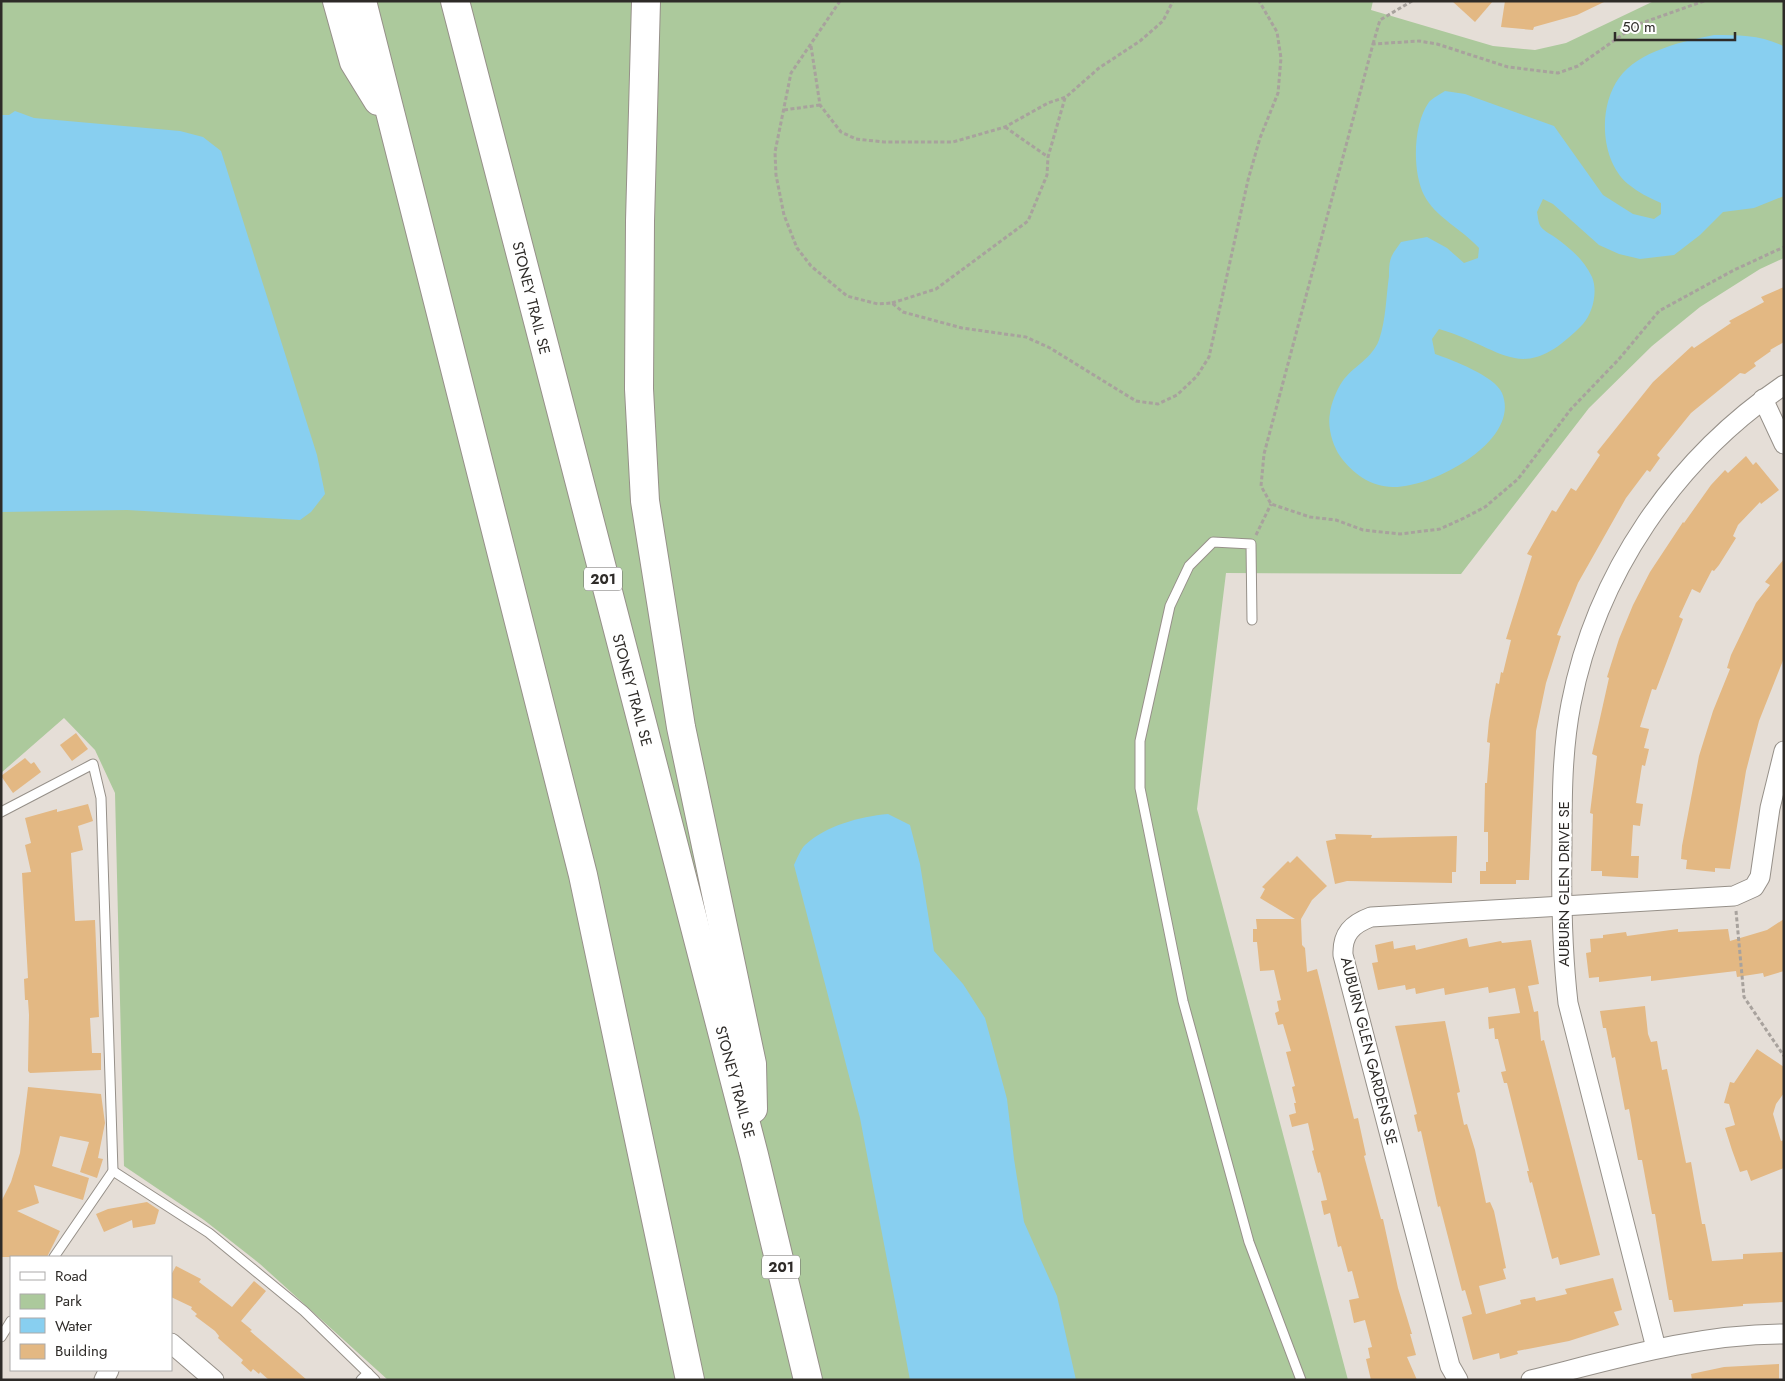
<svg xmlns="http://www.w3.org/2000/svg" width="1785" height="1381" viewBox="0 0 1785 1381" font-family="Jost,sans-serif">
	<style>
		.green { fill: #acc99c }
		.water { fill: #88cff0 }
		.building { fill: #e3b883 }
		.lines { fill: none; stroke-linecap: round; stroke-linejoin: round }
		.lane-casing { stroke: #969089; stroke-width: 11 }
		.street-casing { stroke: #969089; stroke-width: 21 }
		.highway-casing { stroke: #969089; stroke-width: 30 }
		.path { stroke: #a8a29d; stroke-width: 3; stroke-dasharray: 4 2.5; stroke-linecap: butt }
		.lane { stroke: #fff; stroke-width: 9 }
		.street { stroke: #fff; stroke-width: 19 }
		.highway { stroke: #fff; stroke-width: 28 }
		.labels { text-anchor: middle; stroke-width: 4.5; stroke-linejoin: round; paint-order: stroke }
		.shield { fill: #fff; stroke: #6d6b68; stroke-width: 1 }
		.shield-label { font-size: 14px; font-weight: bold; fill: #2e2b28 }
		.street-label { font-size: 15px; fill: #2e2b28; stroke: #fff }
	</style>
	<rect width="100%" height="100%" fill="#e5ded7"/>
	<path class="green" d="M1,1H1373L1371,10L1493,46L1535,50L1566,43L1654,1H1784V258L1760,269L1700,307L1652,346L1589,408L1461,574L1226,573L1197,809L1348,1380H388L260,1264L204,1220L124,1166L115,793L95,750L64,718L1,773Z"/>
	<g class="water">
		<path d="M1714,35C1739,35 1761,35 1783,46L1784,196L1754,208L1723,212L1700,235L1674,255L1640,259L1619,254L1599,245L1553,204L1543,199L1537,212C1538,216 1538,223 1541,227C1544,231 1552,235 1556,238C1571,249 1584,260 1592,277C1598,291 1593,313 1583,324C1521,388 1505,348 1439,329L1432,339L1435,354C1452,360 1495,376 1502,393C1522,441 1432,488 1393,487C1371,487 1352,473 1340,456C1333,446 1327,427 1330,413C1331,404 1337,389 1342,382C1353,366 1372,359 1379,340C1386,320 1386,297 1389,276C1389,271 1389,263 1391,258C1393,252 1398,247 1401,242L1427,237L1447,248L1464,263L1478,258L1479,248C1462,229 1435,217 1424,195C1412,171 1413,124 1429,102C1433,98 1440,94 1445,91L1465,94L1554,126L1603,195L1633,214L1654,219L1661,214V203C1649,198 1638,192 1628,184C1600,160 1598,107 1619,78C1638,51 1684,41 1714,35Z"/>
		<path d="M15,111L34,118L180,131L203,137L221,151L317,455L325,494L311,512L300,520L127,510L1,512V115H9Z"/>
		<path d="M888,814L910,825L920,864L934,951L963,984L985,1018L1007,1099L1014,1159L1024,1222L1057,1296L1076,1380H910L860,1118L794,865C797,859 800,850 805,845C827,825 859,817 888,814Z"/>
	</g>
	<g class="building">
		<path d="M1452,1H1493L1475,22Z"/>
		<path d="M1505,1H1604V2L1577,15L1534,27L1533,30L1501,27Z"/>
		<path d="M1784,287V342L1770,350L1771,351L1754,363L1756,366L1745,374L1740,373L1691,413L1657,455L1660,458L1650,472L1647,470L1626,498L1578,583L1557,635L1561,636L1546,683L1536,731L1529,880H1516V884H1480V871H1486V862H1488V832H1484L1485,783H1487L1490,743L1487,742L1489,721L1496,683L1499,684L1501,672L1503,673L1511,640L1506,639L1532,556L1527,554L1552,510L1556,512L1571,488L1576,491L1600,455L1597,452L1653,382L1692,346L1694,348L1731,323L1729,321L1764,302L1761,297Z"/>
		<path d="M1746,456L1753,465L1756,462L1779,490L1761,504L1760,502L1738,525L1733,536L1736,538L1719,565L1714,571L1712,570L1700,593L1692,589L1679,617L1683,619L1656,690L1652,689L1640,727L1649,729L1644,748L1649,749L1645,766L1642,765L1636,803L1643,804L1640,826L1633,825L1631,856H1639L1638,878L1602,876V871H1591L1593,814L1590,813L1597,756L1592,754L1609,678L1607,677L1619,639L1633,605L1650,572L1683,522L1684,523L1711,485L1725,470L1728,473Z"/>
		<path d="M1784,559V658L1759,721L1746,771L1730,869L1715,868V872L1686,869L1687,860L1681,859L1682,846L1699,756L1713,711L1730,669L1727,668L1731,655L1756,603L1770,585L1765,582Z"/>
		<path d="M76,733L88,749L72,761L60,745Z"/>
		<path d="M25,758L31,764L34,762L41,772L13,793L1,776Z"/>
		<path d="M88,804L93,821L78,826L83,850L71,853L75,921L95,920L99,1017L90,1018L92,1053H101V1070L30,1073L28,1071L29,1015L28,1000H25L24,979L28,978L22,873L31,872L25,845L31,843L25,818L57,809V812Z"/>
		<path d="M1335,834L1372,835L1371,838L1457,836L1456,872H1452V883L1347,881L1335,884L1326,841L1336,839Z"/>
		<path d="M1297,856L1327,886L1312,900L1301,919L1302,945L1305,948L1307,972L1317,969L1354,1119L1358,1118L1366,1155L1364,1156L1381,1219H1383L1398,1288L1412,1334H1410L1416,1355L1407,1357L1417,1380H1371L1366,1359L1370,1358L1368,1348L1372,1347L1365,1320L1354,1323L1349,1300L1359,1298L1352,1271L1348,1272L1341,1246L1338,1247L1330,1213L1324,1215L1321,1201L1327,1200L1320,1172L1318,1173L1312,1151L1314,1150L1308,1123L1292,1127L1289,1115L1296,1113L1294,1103H1296L1292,1087L1295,1086L1286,1052L1291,1051L1283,1024L1278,1025L1275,1013L1279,1011L1277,1001L1281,1000L1274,970L1260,971L1257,942H1253V929H1257L1256,919H1295L1260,898L1265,889L1262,887L1288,861L1290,863Z"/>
		<path d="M1784,919V971L1764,977L1763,973L1737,977L1736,971L1651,981V976L1599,982V977L1589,978L1586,953L1591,952L1590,939L1603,938V935L1626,932L1627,936L1678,929V932L1728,929L1730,941L1767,930Z"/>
		<path d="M1467,938L1469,947L1501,941L1502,943L1531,940L1539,984L1528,986L1534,1012L1538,1011L1541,1041L1544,1040L1600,1255L1560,1265L1558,1257L1552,1259L1532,1182L1530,1183L1527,1171H1529L1507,1083H1504L1501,1072L1506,1071L1498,1039H1495L1494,1028L1489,1029L1488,1017L1520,1013L1515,988L1489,993L1488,987L1445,995L1444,988L1416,994L1415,988L1406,990L1405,985L1378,990L1372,963L1378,962L1375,945L1393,941L1394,949L1415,945L1416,950Z"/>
		<path d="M1645,1006L1648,1034L1651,1042L1657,1041L1662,1070L1667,1069L1686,1163L1691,1162L1702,1224H1705L1712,1261L1743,1259V1254L1784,1252V1302L1743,1304V1306L1674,1312L1672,1300H1669L1655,1214H1652L1642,1160H1638L1629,1109L1625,1110L1615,1057L1612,1058L1606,1028H1603L1600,1011Z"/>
		<path d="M1445,1021L1460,1092L1457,1093L1464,1125L1467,1124L1475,1150L1486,1203L1490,1202L1494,1211L1506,1268L1503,1269L1506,1279L1479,1286L1486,1314L1521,1304L1520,1300L1535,1297L1536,1301L1567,1294L1565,1289L1613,1278L1622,1310L1614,1312L1619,1325L1569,1341L1517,1351L1518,1354L1500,1359L1499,1353L1473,1360L1462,1317L1472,1314L1465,1290L1462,1291L1440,1206L1438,1207L1421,1131L1418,1132L1414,1115L1417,1114L1395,1026Z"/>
		<path d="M1757,1049L1784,1067V1093L1776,1104L1773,1114L1781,1141L1784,1140V1168L1751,1181L1747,1170L1740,1172L1732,1150L1725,1128L1735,1125L1729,1104L1724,1103L1730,1082L1734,1083Z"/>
		<path d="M28,1087L101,1094L105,1123L98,1158L103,1159L97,1178L80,1172L89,1142L60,1136L52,1166L89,1178L83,1200L34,1185L39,1203L17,1211L60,1231L47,1257H1V1202L11,1182L20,1153Z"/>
		<path d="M147,1202L159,1210L155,1224L133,1228L132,1220L104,1232L96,1214L108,1209Z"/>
		<path d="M176,1266L201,1279L199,1282L232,1307L254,1281L266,1291L241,1321L252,1330L250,1331L307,1380H269L260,1372L259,1374L253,1369L251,1372L241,1363L243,1360L218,1338L219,1336L215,1331L195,1316L197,1314L191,1309L192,1307L171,1297V1275Z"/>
		<path d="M1779,1364V1380H1692L1691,1374L1724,1367Z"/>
	</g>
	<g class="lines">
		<g class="lane-casing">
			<g id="lane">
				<path d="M1252,620L1251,544L1213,542L1189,566L1170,606L1140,741V788L1183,1001L1249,1242L1301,1380"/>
				<path d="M1,812L93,764L101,798L113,1171L54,1257"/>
				<path d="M113,1171L209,1233L304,1311L375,1380"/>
				<path d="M1,1337L11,1321"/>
				<path d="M361,1380L368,1373"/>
			</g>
		</g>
		<g class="street-casing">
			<g id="street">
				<path d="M1763,399L1784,444"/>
				<path d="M171,1343L214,1380"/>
				<path d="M1656,1348L1568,1003C1562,950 1561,898 1562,844C1562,798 1562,750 1571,704C1596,574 1675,459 1784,385"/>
				<path d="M104,1380L109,1370"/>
				<path d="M1458,1380L1450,1366L1343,955C1342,934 1352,924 1371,917L1734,896L1754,887L1760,877L1770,808L1784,751"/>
				<path d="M1531,1380C1615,1359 1697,1334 1784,1334"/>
			</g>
		</g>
		<g class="highway-casing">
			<g id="highway">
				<path d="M337,1L354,62L378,101"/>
				<path d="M362,1L583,875L690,1380"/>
				<path d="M455,1L754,1155L808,1380"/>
				<path d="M646,1L640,221L639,389L645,501L681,727L752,1064L753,1109"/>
			</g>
		</g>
		<g class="path">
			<path d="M840,1L791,73L775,152L776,175L784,215L797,248L811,266L847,296L878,304L892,303L903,312L962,328L1026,337L1050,348L1136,401L1158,404L1177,395L1197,376L1209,357L1248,180L1260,138L1278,93L1281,58L1277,32L1259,1"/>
			<path d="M1704,1L1636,25L1578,66L1558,73L1508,67L1437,44L1419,41L1373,44L1264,454L1261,486L1271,504L1310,517L1336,520L1363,530L1400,534L1440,529L1464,518L1485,507L1518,479L1571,409L1619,359L1659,311L1734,270L1784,247"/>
			<path d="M1373,44L1380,20L1412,1"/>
			<path d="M811,46L820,105L841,132L856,139L884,142H953L1005,127L1048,103L1066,97L1099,68L1140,41L1163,21L1173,1"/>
			<path d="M784,110L820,105"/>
			<path d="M1005,127L1048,157"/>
			<path d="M892,303L936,289L1028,221L1047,175L1048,157L1065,98"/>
			<path d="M1256,535L1271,504"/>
			<path d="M1736,911L1744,997L1784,1056"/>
		</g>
		<use href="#lane" class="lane"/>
		<use href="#street" class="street"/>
		<use href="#highway" class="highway"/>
	</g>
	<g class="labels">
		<g class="shield">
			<rect x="584" y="567.5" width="38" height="23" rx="4"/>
			<rect x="762" y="1255.5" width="38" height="23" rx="4"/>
		</g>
		<g class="shield-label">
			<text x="603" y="584">201</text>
			<text x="781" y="1272">201</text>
		</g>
		<g class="street-label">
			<text transform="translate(531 298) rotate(76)" y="5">STONEY TRAIL SE</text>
			<text transform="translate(632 690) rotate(75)" y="5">STONEY TRAIL SE</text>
			<text transform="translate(1564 884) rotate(-90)" y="5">AUBURN GLEN DRIVE SE</text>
			<text transform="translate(1369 1051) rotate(76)" y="5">AUBURN GLEN GARDENS SE</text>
			<text transform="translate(735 1082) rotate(75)" y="5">STONEY TRAIL SE</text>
		</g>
	</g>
	<rect width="1785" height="1381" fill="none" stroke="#2e2b28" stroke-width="5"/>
	<rect x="10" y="1256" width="162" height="115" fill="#ffffff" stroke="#abaaa9"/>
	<rect x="20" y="1272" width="25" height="8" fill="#ffffff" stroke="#abaaa9"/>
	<text x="55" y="1281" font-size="15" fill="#2e2b28">Road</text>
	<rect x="20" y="1294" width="25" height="15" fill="#acc99c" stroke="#abaaa9"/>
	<text x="55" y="1306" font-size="15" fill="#2e2b28">Park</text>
	<rect x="20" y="1318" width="25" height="15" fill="#88cff0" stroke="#abaaa9"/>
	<text x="55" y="1331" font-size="15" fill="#2e2b28">Water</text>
	<rect x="20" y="1344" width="25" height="15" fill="#e3b883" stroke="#abaaa9"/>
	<text x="55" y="1356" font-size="15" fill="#2e2b28">Building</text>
	<path d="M1615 32v8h120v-8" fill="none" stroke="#2e2b28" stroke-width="2.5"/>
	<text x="1622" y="32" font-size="15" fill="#2e2b28" stroke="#ffffff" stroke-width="4" paint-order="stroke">50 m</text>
</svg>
